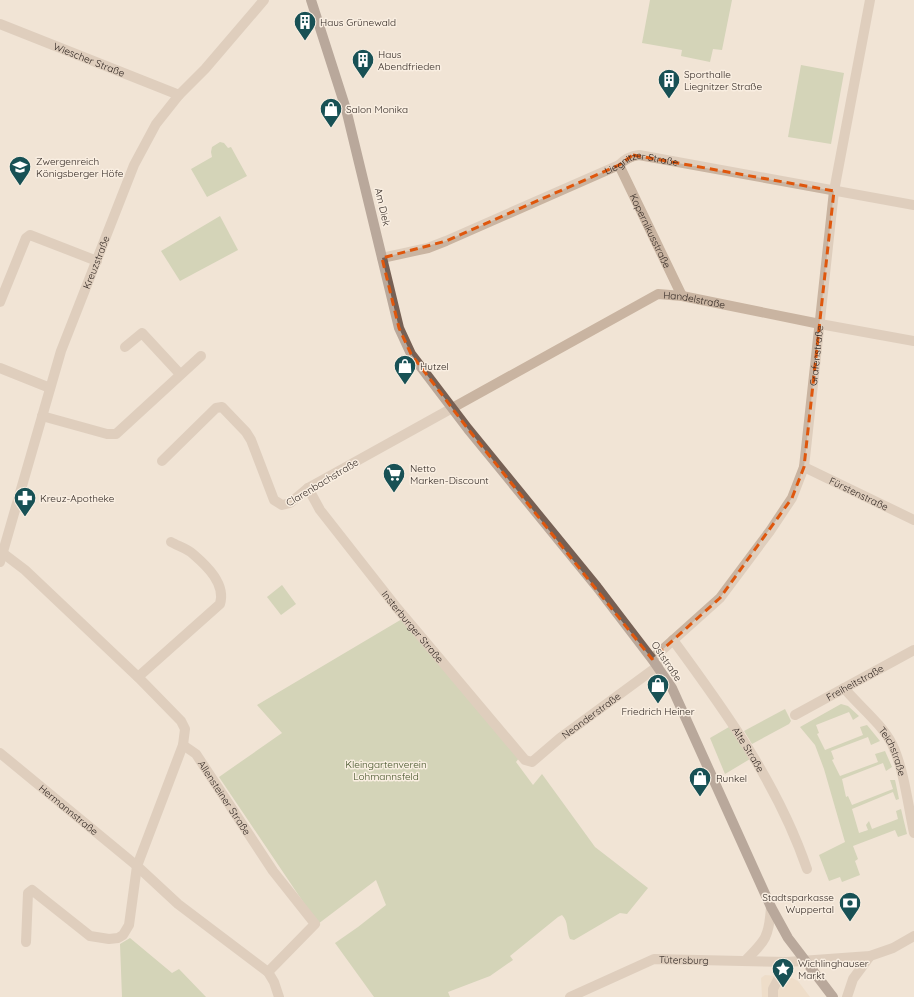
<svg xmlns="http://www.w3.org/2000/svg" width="914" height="997" viewBox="0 0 914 997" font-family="Quicksand,sans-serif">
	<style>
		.green { fill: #b1c095 }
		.plaza { fill: #ead6bb }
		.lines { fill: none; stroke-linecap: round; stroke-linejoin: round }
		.minor { stroke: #c9b4a1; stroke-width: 10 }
		.major { stroke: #766054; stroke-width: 10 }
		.marked { fill: none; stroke: #df570d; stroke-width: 3; stroke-dasharray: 8 5; stroke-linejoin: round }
		.labels { text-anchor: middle; stroke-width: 3; stroke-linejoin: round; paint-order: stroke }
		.poi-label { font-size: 10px; fill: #332924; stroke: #f9eee1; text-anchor: start }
		.street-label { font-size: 10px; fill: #332924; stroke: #f9eee1 }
		.park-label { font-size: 10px; fill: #425227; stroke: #f9eee1 }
	</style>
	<rect width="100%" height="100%" fill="#f1e4d5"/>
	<g class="green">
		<path d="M650,0H732L722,50L713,49L710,62L681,56L682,50L642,43Z"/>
		<path d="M801,65L844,73L831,144L788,137Z"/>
		<path d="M220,142L224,143L228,148L231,147L247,176L207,197L191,169L212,157L211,152L212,147Z"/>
		<path d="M220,216L238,250L180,281L161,251Z"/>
		<path d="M282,585L296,604L281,615L267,597Z"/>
		<path d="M402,619L519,758L516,762L533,785L542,774L595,847L648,888L627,914L620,913L574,940L570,939C566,931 569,922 562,915L558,917L510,956L513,960L490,976L448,992L450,997H374L335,943L358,927L386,905L376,880L318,924L219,777L282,733L257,705Z"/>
		<path d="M841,704L848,706L859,716L853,720L849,712L816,725L819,733L817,734L825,750L863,735L860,727L867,725L880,741L871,745L868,737L831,751L834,759L832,760L840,776L878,762L875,754L885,751L892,767L886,771L883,763L842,779L846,797L848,796L852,805L893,789L890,780H895L899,799L896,800L893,792L852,809L859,833L868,830L866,825L869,821L872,829L898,819L896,811L901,809L907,834L898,837L895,830L853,846L858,859L855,861L860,875L842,882L840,877L829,881L819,855L845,842L824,769L815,745L800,727Z"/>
		<path d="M785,709L791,721L789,724L752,744L744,731Z"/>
		<path d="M729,727L750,759L725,774L710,738Z"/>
		<path d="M130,938L172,973L179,969L206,997H122L120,944Z"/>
	</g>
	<path class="plaza" d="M765,975L790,977L798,981L810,997H762L761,978Z"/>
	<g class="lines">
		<g class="minor">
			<path id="s1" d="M0,24L179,95"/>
			<path id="s2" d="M619,165L682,296"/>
			<path id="s3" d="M382,258L428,248L446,241L619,165C625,159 630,156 639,155L914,205"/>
			<path d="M0,302L26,238L30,235L97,261"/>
			<path d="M125,347L142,333L180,374"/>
			<path d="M0,368L50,388"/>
			<path d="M42,416L107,434H116L201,356"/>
			<path id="s4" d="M162,461L216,408L222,407L246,432L251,440L274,500L282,505L290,503L308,488L658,294L682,296L820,324L914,341"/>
			<path id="s5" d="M804,467L914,520"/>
			<path id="s6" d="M308,488L320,510L397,608L525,760L532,762L560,738L658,666"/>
			<path d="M0,551L25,570L138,677L181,721L185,729L183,745L137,866L129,925L123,935L118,938L109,939L90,936L32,890L28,893L26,942"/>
			<path id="s7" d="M0,562L61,351L134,165L156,124L179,95L205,69L264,0"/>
			<path id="s8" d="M673,640C726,712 778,784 807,869"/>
			<path id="s9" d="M652,659L720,598L770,531L792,498L804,467L834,191L870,0"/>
			<path d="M138,677L220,604C226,584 207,566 193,554C188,549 178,546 171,542"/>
			<path id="s10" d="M844,688C859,706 881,723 892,744C904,769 908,805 914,833"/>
			<path id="s11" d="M795,715L914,650"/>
			<path id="s12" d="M183,745L196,754L273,871L315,924L268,972"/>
			<path id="s13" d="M0,753L137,866L178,904L268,972L274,982L279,997"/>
			<path d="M745,961C766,940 769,937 771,907"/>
			<path id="s14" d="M570,997L654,959L787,962L870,956L893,948L914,936"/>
			<path d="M773,997V989L787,962"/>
			<path d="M847,997L853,979L870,956"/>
		</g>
		<path class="major" d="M311,0L346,109L399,328L411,354L468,429L597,587L652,659L672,688L771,907L788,938L833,997"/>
	</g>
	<path d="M0 0H914V997H0ZM633,155L834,191L804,467L792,498L720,598L652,659L468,429L411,354L399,328L382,258L446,241L619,165Z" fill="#f1e4d5" fill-opacity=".55" fill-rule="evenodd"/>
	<path class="marked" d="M633,155L834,191L804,467L792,498L720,598L652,659L468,429L411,354L399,328L382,258L446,241L619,165Z"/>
	<defs>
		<g id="building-pin" transform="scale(1.15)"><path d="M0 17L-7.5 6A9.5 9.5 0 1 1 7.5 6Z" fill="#185155" stroke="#f9eee1"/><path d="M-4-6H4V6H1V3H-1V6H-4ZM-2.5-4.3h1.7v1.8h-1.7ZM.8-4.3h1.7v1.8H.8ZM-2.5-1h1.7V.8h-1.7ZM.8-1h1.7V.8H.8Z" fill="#fff"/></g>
		<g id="shop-pin" transform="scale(1.15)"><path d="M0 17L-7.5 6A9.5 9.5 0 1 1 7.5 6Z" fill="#185155" stroke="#f9eee1"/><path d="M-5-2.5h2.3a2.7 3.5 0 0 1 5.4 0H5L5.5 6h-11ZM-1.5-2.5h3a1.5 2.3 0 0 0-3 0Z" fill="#fff"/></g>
		<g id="school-pin" transform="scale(1.15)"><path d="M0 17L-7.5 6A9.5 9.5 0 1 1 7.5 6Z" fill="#185155" stroke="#f9eee1"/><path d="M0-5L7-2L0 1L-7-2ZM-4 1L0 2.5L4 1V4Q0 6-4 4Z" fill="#fff"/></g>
		<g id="supermarket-pin" transform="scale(1.15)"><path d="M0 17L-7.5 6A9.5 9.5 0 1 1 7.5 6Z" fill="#185155" stroke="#f9eee1"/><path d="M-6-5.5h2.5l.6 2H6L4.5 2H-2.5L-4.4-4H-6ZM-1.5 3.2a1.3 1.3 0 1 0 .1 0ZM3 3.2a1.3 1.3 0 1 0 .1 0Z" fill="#fff"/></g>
		<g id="pharmacy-pin" transform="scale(1.15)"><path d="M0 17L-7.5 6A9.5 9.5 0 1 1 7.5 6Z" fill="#185155" stroke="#f9eee1"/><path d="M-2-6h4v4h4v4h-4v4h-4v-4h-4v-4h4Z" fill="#fff"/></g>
		<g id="bank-pin" transform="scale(1.15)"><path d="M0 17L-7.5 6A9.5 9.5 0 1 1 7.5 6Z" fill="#185155" stroke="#f9eee1"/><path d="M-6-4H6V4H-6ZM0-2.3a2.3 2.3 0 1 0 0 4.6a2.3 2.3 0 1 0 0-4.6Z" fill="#fff"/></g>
		<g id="sight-pin" transform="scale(1.15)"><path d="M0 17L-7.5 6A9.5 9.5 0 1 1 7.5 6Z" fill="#185155" stroke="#f9eee1"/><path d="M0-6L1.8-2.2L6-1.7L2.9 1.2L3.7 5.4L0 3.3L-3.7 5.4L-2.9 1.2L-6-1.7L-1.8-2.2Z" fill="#fff"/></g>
	</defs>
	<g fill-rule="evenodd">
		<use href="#building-pin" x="305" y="22"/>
		<use href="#building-pin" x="363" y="60"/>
		<use href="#building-pin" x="669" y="80"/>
		<use href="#shop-pin" x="331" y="109"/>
		<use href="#school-pin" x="20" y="167"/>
		<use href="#shop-pin" x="405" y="366"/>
		<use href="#supermarket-pin" x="394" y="474"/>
		<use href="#pharmacy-pin" x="25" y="498"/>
		<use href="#shop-pin" x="658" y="685"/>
		<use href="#shop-pin" x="700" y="778"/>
		<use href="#bank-pin" x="850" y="903"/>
		<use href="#sight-pin" x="783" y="969"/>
	</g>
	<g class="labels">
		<g class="poi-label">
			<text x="320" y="26">Haus Grünewald</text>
			<text x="378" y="58">Haus<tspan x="378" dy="12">Abendfrieden</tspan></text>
			<text x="684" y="78">Sporthalle<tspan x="684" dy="12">Liegnitzer Straße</tspan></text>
			<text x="346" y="113">Salon Monika</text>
			<text x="36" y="165">Zwergenreich<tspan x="36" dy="12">Königsberger Höfe</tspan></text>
			<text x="420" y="370">Hutzel</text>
			<text x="410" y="472">Netto<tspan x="410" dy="12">Marken-Discount</tspan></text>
			<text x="40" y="502">Kreuz-Apotheke</text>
			<text x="658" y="715" text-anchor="middle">Friedrich Heiner</text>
			<text x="716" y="782">Runkel</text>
			<text x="834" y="901" text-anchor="end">Stadtsparkasse<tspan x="834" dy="12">Wuppertal</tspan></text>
			<text x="798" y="967">Wichlinghauser<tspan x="798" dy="12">Markt</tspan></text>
		</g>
		<g class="street-label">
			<text dy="4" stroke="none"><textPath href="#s1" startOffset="96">Wiescher Straße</textPath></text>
			<text dy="4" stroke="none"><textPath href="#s3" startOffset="279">Liegnitzer Straße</textPath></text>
			<text transform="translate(383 207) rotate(77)" y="4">Am Diek</text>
			<text dy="4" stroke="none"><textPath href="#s2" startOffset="73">Kopernikusstraße</textPath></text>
			<text dy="4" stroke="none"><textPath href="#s7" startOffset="315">Kreuzstraße</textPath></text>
			<text dy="4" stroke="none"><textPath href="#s4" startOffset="668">Handelstraße</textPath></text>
			<text dy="4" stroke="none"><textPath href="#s9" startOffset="360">Grafenstraße</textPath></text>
			<text transform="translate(322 482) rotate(-31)" y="4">Clarenbachstraße</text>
			<text dy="4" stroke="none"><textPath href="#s5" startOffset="61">Fürstenstraße</textPath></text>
			<text dy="4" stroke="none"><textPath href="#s6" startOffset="174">Insterburger Straße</textPath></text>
			<text transform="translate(667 661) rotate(56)" y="4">Oststraße</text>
			<text dy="4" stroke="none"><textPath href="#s11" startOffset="68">Freiheitstraße</textPath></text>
			<text dy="4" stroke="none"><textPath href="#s6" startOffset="431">Neanderstraße</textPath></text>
			<text dy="4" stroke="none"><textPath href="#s8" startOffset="133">Alte Straße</textPath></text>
			<text dy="4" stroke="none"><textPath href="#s10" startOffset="81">Teichstraße</textPath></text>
			<text dy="4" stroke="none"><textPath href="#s12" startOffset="68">Allensteiner Straße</textPath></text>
			<text dy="4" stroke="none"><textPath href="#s13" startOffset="89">Hermannstraße</textPath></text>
			<text dy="4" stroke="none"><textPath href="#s14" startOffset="122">Tütersburg</textPath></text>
		</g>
		<g class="park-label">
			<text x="386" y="768">Kleingartenverein<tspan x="386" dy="12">Lohmannsfeld</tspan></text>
		</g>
	</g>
</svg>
